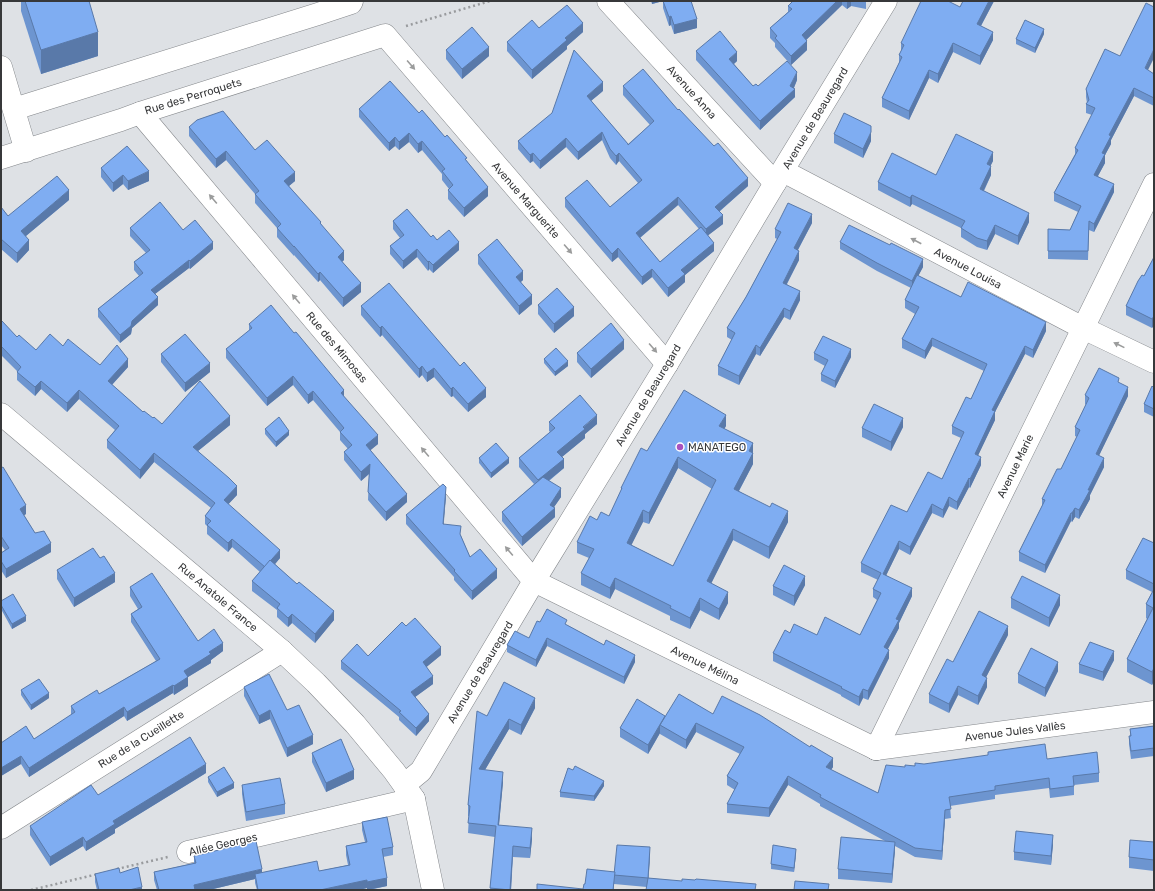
<svg xmlns="http://www.w3.org/2000/svg" width="1155" height="891" viewBox="0 0 1155 891" font-family="Rubik,sans-serif">
	<style>
		.lines { fill: none; stroke-linecap: round; stroke-linejoin: round }
		.minor-casing { stroke: #84878b; stroke-width: 23 }
		.path { stroke: #999b9e; stroke-width: 2.5; stroke-dasharray: 2 3; stroke-linecap: butt }
		.minor { stroke: #fff; stroke-width: 22 }
		.wall { fill: #6d95d0; fill-rule: evenodd }
		.shaded-wall { fill: #5979a9 }
		.building { fill: #7fadf2; stroke: #5979a9; fill-rule: evenodd }
		.oneway { fill: #9b9c9c }
		.poi-dot { fill: #a952bf; stroke: #fff; stroke-width: 1.5 }
		.labels { text-anchor: middle; stroke-width: 3; stroke-linejoin: round; paint-order: stroke }
		.street-label { font-size: 11px; fill: #37383a; stroke: #fff }
		.poi-label { font-size: 11px; fill: #37383a; stroke: #fff; text-anchor: start }
	</style>
	<rect width="100%" height="100%" fill="#dee1e5"/>
	<g class="lines">
		<g class="minor-casing">
			<g id="minor">
				<path d="M608,1L775,183"/>
				<path d="M1,67L26,151"/>
				<path d="M14,109L318,14L351,3L352,1"/>
				<path d="M140,113L534,581L876,749"/>
				<path d="M1,158L121,120L140,113L385,35L667,364"/>
				<path d="M783,171L1083,328L1154,362"/>
				<path d="M1,414L282,651L316,683L355,724L394,771L414,799L433,890"/>
				<path d="M876,749L1154,184"/>
				<path d="M876,749L1154,712"/>
				<path d="M404,785L421,771L534,581L667,364L775,183L886,1"/>
				<path d="M1,828L282,651"/>
				<path d="M188,852L414,799"/>
			</g>
		</g>
		<g class="path">
			<path d="M406,26L490,1"/>
			<path d="M117,869L168,857"/>
			<path d="M31,890L98,874"/>
		</g>
		<use href="#minor" class="minor"/>
	</g>
	<g class="wall">
		<path d="M21,1H89L98,56L41,74L21,11Z"/>
		<path d="M651,1H691L697,28L674,34L671,25L669,26L663,8V1L652,4Z"/>
		<path d="M793,1H866V9L851,6L847,9L842,5L806,40L807,50L791,65L775,47V43L770,38V28L788,12V6Z"/>
		<path d="M963,1H994L981,26L993,40L980,65L953,52L938,83L929,78L909,120L882,107V98L899,63V55L901,51V43L960,7Z"/>
		<path d="M539,28L583,32L567,46V49L532,79L507,51V42Z"/>
		<path d="M1044,34L1035,53L1016,44V39Z"/>
		<path d="M446,50L489,56L462,79L446,59Z"/>
		<path d="M696,51L737,61L734,64L753,86H758L797,80L794,88L795,97L760,130L696,60Z"/>
		<path d="M1120,56L1148,70L1154,74V106L1134,96L1111,140V144L1105,155V163L1098,176L1114,192L1094,232L1089,230L1088,260L1048,259V229L1070,230L1078,212L1054,201V193L1075,154V148L1092,115L1086,113V104L1087,103L1086,97V89Z"/>
		<path d="M623,86L678,110L748,186L719,212L723,224L708,235L714,251L685,275V282L668,297L652,277L642,285L618,257L612,262L565,207V198L610,207L638,183L619,161L616,165L610,158L602,140L578,160L566,147L540,169L533,161L530,163L518,149V141L603,91L591,101L628,144L650,125L623,95ZM678,205L699,229L660,262L640,238Z"/>
		<path d="M359,109L419,113L467,161L488,196L464,217L448,199V190L449,189L442,180V174L422,150L418,153L409,142L399,150L395,146L389,151L359,117Z"/>
		<path d="M189,127L255,150L295,181L289,186L321,224L344,260L342,262L361,292L343,307L320,280L318,282L294,255V256L277,237V228L255,203V194L226,160L216,168L189,136Z"/>
		<path d="M834,134L871,141L863,158L834,143Z"/>
		<path d="M993,161L990,166L991,175L984,191L1029,222L1018,245L995,234L987,250L977,247L961,237V228L912,204L910,207L878,190V182L936,175Z"/>
		<path d="M101,168L149,181L128,190L123,184L113,192L101,177Z"/>
		<path d="M69,200L26,236L29,250L17,263L1,249V207L8,216Z"/>
		<path d="M393,221L431,237L459,250L433,273L429,269L428,271L417,257L403,269L390,254V246L400,238L393,229Z"/>
		<path d="M812,223L798,250L799,260L787,284L800,300L790,320L784,317L760,356L756,354L739,385L718,375V366L732,340L727,337V328L746,297L777,239L775,238V229Z"/>
		<path d="M130,228L183,230L213,249L190,269L189,268L155,294L158,305L132,328L131,334L120,343L98,317V309L139,276L134,270V262L146,253L130,236Z"/>
		<path d="M840,242L923,267L918,276L961,297L1046,331L1033,358L1025,354L995,412V420L978,455L981,465L970,488L969,487L957,510L949,506L943,518L932,513L910,555L899,549L886,575L912,596L899,623V628L888,649L889,658L868,700L863,698L859,706L841,696V695L773,661V653L790,633L817,635H860L877,600L873,597V589L878,580L861,572V563L907,512L942,479L961,438L952,434V426L971,399L984,371L932,346L925,359L902,348V339L915,314L905,308V300L911,288L877,271L840,249Z"/>
		<path d="M478,255L523,280L521,282L532,304L519,315L478,264Z"/>
		<path d="M1154,257V325L1152,328L1126,315V306L1144,276Z"/>
		<path d="M538,305L574,316L554,333L538,314Z"/>
		<path d="M361,306L486,397L468,412L453,396L451,397L434,377L427,382L422,375L419,378L382,335L380,337L361,315Z"/>
		<path d="M1,322L17,337L36,350L63,346L100,365L128,367L112,385L143,412L162,424L230,425L198,451L237,495L228,504L280,558L275,564L334,620L315,643L292,623L288,627L277,617V610L252,591V581L260,572L232,547L228,552L207,534V526L205,524V516L211,508L154,462L140,479L107,448V440L115,430L79,399L67,412L41,389L35,396L17,380V371L1,355Z"/>
		<path d="M249,324L344,397L378,444L370,450L407,502L386,521L368,500L369,474L361,481L344,460V452L348,449L340,440V432L313,400L308,404L293,385L267,406L226,358V349L249,331Z"/>
		<path d="M624,349L591,378L577,362V353Z"/>
		<path d="M814,353L851,357L835,388L821,381V374L825,366L814,360Z"/>
		<path d="M161,354L210,372L185,392L161,362Z"/>
		<path d="M544,359L568,366L555,376L544,363Z"/>
		<path d="M1119,383L1128,396L1099,455L1104,467L1090,495V499L1079,519L1075,517L1072,522L1071,521L1045,573L1019,561V552L1042,506V499L1061,469L1077,437L1075,436V427L1086,405L1085,404V395Z"/>
		<path d="M1154,388V417L1144,412V404Z"/>
		<path d="M549,422L597,424L585,434V438L562,457L564,468L549,481L561,497L554,507L555,517L522,546L502,521V512L534,484L519,467V458L550,432L549,431Z"/>
		<path d="M726,426L724,429L753,443V464L739,491L788,522L769,559L733,540L711,583L728,603L719,620L700,610L690,629L670,620V616L615,589L610,599L581,585V573L589,558L577,553V542L597,520L609,516L621,491V488L647,451ZM678,468L712,489L673,566L631,545L643,522L649,524Z"/>
		<path d="M903,427L891,451L862,437V428Z"/>
		<path d="M265,429L289,435L276,447L265,434Z"/>
		<path d="M479,458L509,463L491,478L479,463Z"/>
		<path d="M1,468L26,514L24,515L35,533L51,552L6,578L1,570V553L5,550L1,545Z"/>
		<path d="M446,496L443,525L461,536L470,557L497,578L472,600L454,580V577L406,524V515Z"/>
		<path d="M1154,543V681L1152,685L1127,672V659L1147,619L1146,618V604L1152,592L1126,579V570Z"/>
		<path d="M57,570L115,582L74,607L57,579Z"/>
		<path d="M805,585L794,606L773,595V586Z"/>
		<path d="M130,587L198,641L223,651L211,660V663L188,677V686L174,695L173,693L127,721L124,716L29,777L21,764L1,776V743L34,739L71,715V706L99,694L156,661L131,622V614L138,609L130,596Z"/>
		<path d="M1011,598L1060,605L1049,627L1011,608Z"/>
		<path d="M1,601L26,621L12,629L1,609Z"/>
		<path d="M540,622L567,625L635,662L624,684L547,646L536,667L507,652V645L529,638Z"/>
		<path d="M406,626L441,655L426,667L433,684L415,697L429,721L416,736L399,720V717L341,669V661L368,656Z"/>
		<path d="M1008,635L986,677L987,687L978,705L958,695L949,713L929,703V694L953,662Z"/>
		<path d="M1114,660L1103,681L1079,673V664Z"/>
		<path d="M1058,671L1045,697L1018,683V674Z"/>
		<path d="M244,687L287,710L313,744L287,757L270,719L259,724L244,696Z"/>
		<path d="M21,690L49,698L31,710L21,695Z"/>
		<path d="M535,708L521,735L509,729L485,770L503,782L499,825L532,839L530,858L513,857L511,890H490L495,837L468,833L469,816H468V805L487,716Z"/>
		<path d="M713,714L833,767L831,770L878,793L905,767L988,756V752L1047,759L1099,773V782L1074,785V795L1050,798L1049,788L995,795V799L950,806L951,818L945,819L942,860L915,857L895,846L892,883L838,879V869L885,841L820,806V804L788,785L769,817L727,813V804L735,790L727,785V776L740,754L696,732L686,749L660,734V733L648,754L620,737V728L665,716Z"/>
		<path d="M1154,726V756L1131,759L1129,744V736H1130V729Z"/>
		<path d="M312,753L354,779L326,792L312,762Z"/>
		<path d="M206,773L115,829V833L86,851L83,846L50,866L30,835V826L98,795Z"/>
		<path d="M208,777L234,788L217,797L208,782Z"/>
		<path d="M242,785L285,804V814L246,821L242,794Z"/>
		<path d="M604,786L594,801L560,797V792Z"/>
		<path d="M362,822L393,847V855L383,857L387,886L369,890H367V888L359,890H257L255,883V879L209,890H157L154,880V872L194,863V856L262,873L319,871L348,865L346,855V846L365,842L362,830Z"/>
		<path d="M1154,842V871L1129,868V857Z"/>
		<path d="M1053,844L1051,865L1014,860V852Z"/>
		<path d="M796,853L794,872L771,869V864Z"/>
		<path d="M650,856L648,878L756,890L647,887L614,884V882V890H537L583,889L585,884Z"/>
		<path d="M120,873L142,890H97L95,882V874Z"/>
	</g>
	<g class="shaded-wall">
		<path d="M652,1H663L652,4Z"/>
		<path d="M837,1H842V5L802,44V35Z"/>
		<path d="M847,1H851V6L847,9Z"/>
		<path d="M989,1H994L977,33V24Z"/>
		<path d="M671,16V25L669,26V17Z"/>
		<path d="M697,19V28L674,34V25Z"/>
		<path d="M583,23V32L567,46V49L532,79V70L565,38Z"/>
		<path d="M1044,29V34L1035,53V48Z"/>
		<path d="M98,32V56L41,74V50Z"/>
		<path d="M993,32V40L980,65V56Z"/>
		<path d="M807,41V50L791,65V56Z"/>
		<path d="M953,43V52L938,83V74Z"/>
		<path d="M489,47V56L462,79V69Z"/>
		<path d="M1154,49V58L1145,76V68Z"/>
		<path d="M737,52V61L729,68V59Z"/>
		<path d="M929,70V78L909,120V111Z"/>
		<path d="M797,72V80L792,92L795,89V97L760,130V121L790,86Z"/>
		<path d="M603,82V91L587,104V96Z"/>
		<path d="M1134,88V96L1111,140V144L1105,155V163L1094,183V175L1109,135Z"/>
		<path d="M602,132V140L578,160V152Z"/>
		<path d="M871,132V141L863,158V149Z"/>
		<path d="M409,133V142L399,150V142Z"/>
		<path d="M395,137V146L389,151V143Z"/>
		<path d="M566,138V147L540,169V161Z"/>
		<path d="M422,141V150L418,153V144Z"/>
		<path d="M226,151V160L216,168V159Z"/>
		<path d="M993,152V161L987,173V164Z"/>
		<path d="M533,153V161L530,163V155Z"/>
		<path d="M619,153V161L616,165V156Z"/>
		<path d="M991,166V175L980,198V189Z"/>
		<path d="M149,171V181L128,190V181Z"/>
		<path d="M295,172V181L284,190V181Z"/>
		<path d="M123,175V184L113,192V183Z"/>
		<path d="M748,178V186L715,215V207Z"/>
		<path d="M1114,184V192L1094,232V224Z"/>
		<path d="M488,187V196L464,217V208Z"/>
		<path d="M69,190V200L21,240V231Z"/>
		<path d="M912,195V204L910,207V198Z"/>
		<path d="M678,197V205L636,241V233Z"/>
		<path d="M1029,213V222L1018,245V236Z"/>
		<path d="M812,214V223L794,257V248Z"/>
		<path d="M723,215V224L706,237V229Z"/>
		<path d="M995,225V234L987,250V241Z"/>
		<path d="M29,240V250L17,263V253Z"/>
		<path d="M213,242V249L190,269V261Z"/>
		<path d="M459,242V250L433,273V265Z"/>
		<path d="M714,243V251L685,275V282L668,297V288L681,270Z"/>
		<path d="M618,248V257L612,262V254Z"/>
		<path d="M417,249V257L403,269V261Z"/>
		<path d="M344,251V260L338,265V257Z"/>
		<path d="M799,251V260L783,291V283Z"/>
		<path d="M923,259V267L912,288V281Z"/>
		<path d="M189,260V268L151,297V290Z"/>
		<path d="M429,261V269L428,271V262Z"/>
		<path d="M652,269V277L642,285V277Z"/>
		<path d="M523,271V280L516,286V277Z"/>
		<path d="M320,272V280L318,282V274Z"/>
		<path d="M361,283V292L343,307V298Z"/>
		<path d="M800,291V300L790,320V311Z"/>
		<path d="M532,295V304L519,315V306Z"/>
		<path d="M158,297V305L132,328L131,334L120,343V335L132,321Z"/>
		<path d="M574,307V316L554,333V324Z"/>
		<path d="M784,308V317L760,356V348Z"/>
		<path d="M1154,316V325L1152,328V319Z"/>
		<path d="M1046,322V331L1033,358V350Z"/>
		<path d="M382,326V335L380,337V328Z"/>
		<path d="M932,338V346L925,359V351Z"/>
		<path d="M624,340V349L591,378V369Z"/>
		<path d="M756,345V354L739,385V376Z"/>
		<path d="M1025,346V354L995,412V420L975,462V454L992,410Z"/>
		<path d="M851,349V357L835,388V381Z"/>
		<path d="M128,359V367L108,389V381Z"/>
		<path d="M568,361V366L555,376V372Z"/>
		<path d="M210,363V372L185,392V383Z"/>
		<path d="M422,366V375L419,378V369Z"/>
		<path d="M434,368V377L427,382V373Z"/>
		<path d="M293,376V385L267,406V398Z"/>
		<path d="M41,381V389L35,396V387Z"/>
		<path d="M453,387V396L451,397V389Z"/>
		<path d="M1128,387V396L1096,462V454Z"/>
		<path d="M486,388V397L468,412V404Z"/>
		<path d="M79,390V399L67,412V403Z"/>
		<path d="M344,390V398L341,393Z"/>
		<path d="M313,391V400L308,404V395Z"/>
		<path d="M597,415V424L585,434V438L557,461V452Z"/>
		<path d="M726,415V426L719,438V426Z"/>
		<path d="M230,416V425L193,455V447Z"/>
		<path d="M903,418V427L891,451V442Z"/>
		<path d="M289,431V435L276,447V442Z"/>
		<path d="M378,435V444L366,454V445Z"/>
		<path d="M753,443V464L734,500V489L749,451Z"/>
		<path d="M154,453V462L140,479V470Z"/>
		<path d="M678,457V468L649,524V513Z"/>
		<path d="M981,457V465L970,488V479Z"/>
		<path d="M509,458V463L491,478V473Z"/>
		<path d="M1104,458V467L1090,495V499L1079,519V510L1088,490Z"/>
		<path d="M564,459V468L538,489V480Z"/>
		<path d="M370,464V473L361,481V472Z"/>
		<path d="M969,478V487L957,510V502Z"/>
		<path d="M237,486V495L224,509V500Z"/>
		<path d="M446,487V496L443,533V524Z"/>
		<path d="M561,488V497L552,510L555,508V517L522,546V537L550,505Z"/>
		<path d="M407,494V502L386,521V512Z"/>
		<path d="M949,497V506L943,518V510Z"/>
		<path d="M932,504V513L910,555V547Z"/>
		<path d="M26,505V514L20,518V509Z"/>
		<path d="M1075,508V517L1072,522V513Z"/>
		<path d="M643,510V522L627,554V543Z"/>
		<path d="M788,511V522L769,559V547Z"/>
		<path d="M1071,513V521L1045,573V565Z"/>
		<path d="M733,529V540L707,592V581Z"/>
		<path d="M232,539V547L228,552V543Z"/>
		<path d="M899,541V549L883,582V574Z"/>
		<path d="M51,543V552L6,578V569Z"/>
		<path d="M280,550V558L265,576V567Z"/>
		<path d="M497,569V578L472,600V591Z"/>
		<path d="M115,573V582L74,607V598Z"/>
		<path d="M805,576V585L794,606V596Z"/>
		<path d="M615,578V589L610,599V588Z"/>
		<path d="M912,588V596L899,623V628L884,656V647L896,619Z"/>
		<path d="M728,592V603L719,620V609Z"/>
		<path d="M1060,595V605L1049,627V618Z"/>
		<path d="M700,598V610L690,629V618Z"/>
		<path d="M334,611V620L315,643V634Z"/>
		<path d="M292,614V623L288,627V618Z"/>
		<path d="M26,616V621L12,629V624Z"/>
		<path d="M1008,626V635L982,685V675Z"/>
		<path d="M547,638V646L536,667V660Z"/>
		<path d="M223,643V651L211,660V663L188,677V686L174,695V686L184,671L209,652Z"/>
		<path d="M441,647V655L423,670V662Z"/>
		<path d="M889,650V658L868,700V691Z"/>
		<path d="M1114,651V660L1103,681V672Z"/>
		<path d="M635,655V662L624,684V677Z"/>
		<path d="M1058,662V671L1045,697V688Z"/>
		<path d="M1154,668V681L1152,685V672Z"/>
		<path d="M433,676V684L411,700V692Z"/>
		<path d="M987,678V687L978,705V696Z"/>
		<path d="M173,685V693L127,721V712Z"/>
		<path d="M958,686V695L949,713V704Z"/>
		<path d="M863,689V698L859,706V697Z"/>
		<path d="M49,693V698L31,710V705Z"/>
		<path d="M535,698V708L521,735V725Z"/>
		<path d="M124,707V716L29,777V768Z"/>
		<path d="M270,710V719L259,724V716Z"/>
		<path d="M429,714V721L416,736V728Z"/>
		<path d="M509,719V729L479,780V769Z"/>
		<path d="M696,723V732L686,749V740Z"/>
		<path d="M660,725V733L648,754V745Z"/>
		<path d="M313,735V744L287,757V748Z"/>
		<path d="M21,756V764L1,776V768Z"/>
		<path d="M833,758V767L826,777V767Z"/>
		<path d="M206,764V773L115,829V833L86,851V842L113,821Z"/>
		<path d="M354,770V779L326,792V783Z"/>
		<path d="M503,772V782L498,835V825Z"/>
		<path d="M788,776V785L769,817V808Z"/>
		<path d="M604,781V786L594,801V796Z"/>
		<path d="M234,783V788L217,797V792Z"/>
		<path d="M945,810V819L942,860V851Z"/>
		<path d="M532,828V839L530,858V848Z"/>
		<path d="M1053,835V844L1051,865V856Z"/>
		<path d="M83,837V846L50,866V857Z"/>
		<path d="M895,842V851L892,883V874Z"/>
		<path d="M513,846L511,890H510Z"/>
		<path d="M650,847V856L648,887V878Z"/>
		<path d="M796,849V853L794,872V868Z"/>
		<path d="M262,869V877L255,874V879L209,890H194V885Z"/>
		<path d="M387,878V886L367,890V882Z"/>
		<path d="M367,880V888L359,890H320Z"/>
		<path d="M142,887V890H129Z"/>
	</g>
	<g class="building">
		<path d="M25,1H89L98,32L41,50Z"/>
		<path d="M663,1H691L697,19L674,25L671,16L669,17Z"/>
		<path d="M793,1H837L802,35L807,41L791,56L775,38L777,36L770,28L792,9L788,6Z"/>
		<path d="M921,1H948L960,7L963,1H989L977,24L993,32L980,56L953,43L938,74L929,70L909,111L882,98L902,57L899,55L904,45L901,43Z"/>
		<path d="M1146,3L1154,7V49L1145,68L1154,74V98L1134,88L1109,135L1111,136L1102,153L1105,154L1094,175L1114,184L1094,224L1089,221L1088,251H1048V229L1070,230L1081,206L1054,193L1078,150L1075,148L1095,108L1086,104L1089,100L1086,89L1105,49L1120,56Z"/>
		<path d="M567,5L583,23L565,38L567,40L532,70L507,42L532,20L539,28Z"/>
		<path d="M1025,20L1044,29L1035,48L1016,39Z"/>
		<path d="M472,27L489,47L462,69L446,50Z"/>
		<path d="M720,31L737,52L729,59L753,86L756,84L758,86L787,61L797,72L790,86L795,89L760,121L696,51Z"/>
		<path d="M574,50L603,82L587,96L628,144V145L654,121L623,86L643,69L678,110L679,109L714,146L718,143L748,178L715,207L723,215L706,229L678,197L636,233L660,262L701,227L714,243L681,270L685,274L668,288L652,269L642,277L618,248L612,254L565,198L587,180L610,207L642,180L619,153L616,156L610,149L602,132L578,152L566,138L540,161L533,153L530,155L518,141L552,113Z"/>
		<path d="M390,81L419,113L422,110L445,137L447,135L467,158L465,159L488,187L464,208L448,190L453,185L442,171L445,169L422,141L418,144L409,133L399,142L395,137L389,143L359,109Z"/>
		<path d="M223,111L255,150L267,140L295,172L284,181L321,222L320,223L344,251L338,257L361,283L343,298L320,272L318,274L294,246V247L277,228L281,224L255,194L259,191L226,151L216,159L189,127L197,120Z"/>
		<path d="M844,113L871,126V132L863,149L834,134Z"/>
		<path d="M956,134L993,152L987,164L991,166L980,189L1029,213L1018,236L995,225L987,241L977,238L961,228L965,221L912,195L910,198L878,182L892,153L936,175Z"/>
		<path d="M127,146L149,171L128,181L123,175L113,183L101,168Z"/>
		<path d="M57,176L69,190L21,231L29,240L17,253L1,239V207L8,216Z"/>
		<path d="M160,202L183,230L195,220L213,242L190,261L189,260L151,290L158,297L132,321L131,326L120,335L98,309L143,273L134,262L150,250L130,228Z"/>
		<path d="M788,203L812,214L794,248L799,251L783,283L800,291L790,311L784,308L760,348L756,345L739,376L718,366L735,333L727,328L746,297L781,232L775,229Z"/>
		<path d="M407,209L431,237L433,235L437,240L449,230L459,242L433,265L429,261L428,262L417,249L403,261L390,246L404,235L393,221Z"/>
		<path d="M849,225L890,245L891,243L923,259L912,281L877,263L840,242Z"/>
		<path d="M497,239L523,271L516,277L532,295L519,306L478,255Z"/>
		<path d="M1154,257V316L1152,319L1126,306L1138,281L1142,275L1144,276Z"/>
		<path d="M917,275L961,297L968,282L1046,322L1033,350L1025,346L992,410L995,411L975,454L981,457L970,479L969,478L957,502L949,497L943,510L932,504L910,547L899,541L883,574L912,588L896,619L899,620L884,647L889,650L868,691L863,689L859,697L841,688L842,687L773,653L785,630L790,633L794,624L817,635L825,617L860,635L881,593L873,589L881,573L861,563L891,505L907,512L928,472L942,479L964,432L952,426L966,397L971,399L987,364L932,338L925,351L902,339L919,307L905,300Z"/>
		<path d="M389,283L460,366L464,362L486,388L468,404L453,387L451,389L434,368L427,373L422,366L419,369L382,326L380,328L361,306Z"/>
		<path d="M557,288L574,307L554,324L538,305Z"/>
		<path d="M271,305L294,333L296,332L344,390L341,393L378,435L366,445L407,494L386,512L368,492L370,464L361,472L344,452L352,445L340,432L344,428L313,391L308,395L293,376L267,398L226,349L252,328L249,324Z"/>
		<path d="M2,321L17,337L19,335L36,350L50,334L63,346L68,339L100,365L117,345L128,359L108,381L143,412L144,411L153,418L154,417L162,424L200,381L230,416L193,447L229,478L237,486L224,500L280,550L265,567L232,539L228,543L207,525L211,521L205,516L215,503L154,453L140,470L107,440L119,426L79,390L67,403L41,381L35,387L17,372L21,367L1,346V322Z"/>
		<path d="M611,323L624,340L591,369L577,353Z"/>
		<path d="M185,334L210,363L185,383L161,354Z"/>
		<path d="M823,336L851,349L835,381L821,374L828,360L814,353Z"/>
		<path d="M556,348L568,361L555,372L544,359Z"/>
		<path d="M1099,368L1119,378L1118,382L1128,387L1096,454L1104,458L1088,490H1090L1079,510L1075,508L1072,513H1071L1045,565L1019,552L1045,500L1042,499L1057,469H1061L1080,430L1075,427L1089,398L1085,395Z"/>
		<path d="M1152,386L1154,388V409L1144,404Z"/>
		<path d="M684,390L726,415L719,426L753,443L749,451L753,453L734,489L770,507L772,503L788,511L769,547L733,529L707,581L728,592L719,609L700,598L690,618L670,608L671,606L615,578L610,588L581,573L594,549L577,542L590,516L597,520L601,512L609,516L622,488H621L641,448L647,451ZM678,457L716,480L673,566L627,543L643,510L649,513Z"/>
		<path d="M580,395L597,415L583,427L585,429L557,452L564,459L538,480L519,458L555,428L549,422Z"/>
		<path d="M874,404L903,418L891,442L862,428Z"/>
		<path d="M279,417L289,431L276,442L265,429Z"/>
		<path d="M496,443L509,458L491,473L479,458Z"/>
		<path d="M3,467L26,505L20,509L35,533L44,531L51,543L6,569L1,561V553L9,548L1,536V468Z"/>
		<path d="M543,477L561,488L550,505L555,508L522,537L502,512Z"/>
		<path d="M443,484L446,487L443,524L461,526L460,534L470,557L480,549L497,569L472,591L454,571L455,570L406,515Z"/>
		<path d="M1143,538L1154,543V584L1126,570Z"/>
		<path d="M93,548L100,558L104,556L115,573L74,598L57,570Z"/>
		<path d="M270,560L297,584L299,582L334,611L315,634L292,614L288,618L277,608L280,604L252,581Z"/>
		<path d="M784,565L805,576L794,596L773,586Z"/>
		<path d="M152,573L198,641L214,629L223,643L209,652L211,654L184,671L188,677L174,686L173,685L127,712L124,707L29,768L21,756L1,768V743L26,726L34,739L75,712L71,706L97,690L99,694L160,659L131,614L142,607L130,587Z"/>
		<path d="M1022,576L1060,595L1049,618L1011,598Z"/>
		<path d="M1154,589V668L1152,672L1127,659L1153,608L1146,604Z"/>
		<path d="M13,594L26,616L12,624L1,605V601Z"/>
		<path d="M547,609L567,620L565,624L604,645L606,640L635,655L624,677L547,638L536,660L507,645L515,631L529,638L537,621L540,622Z"/>
		<path d="M979,611L1008,626L982,675L987,678L978,696L958,686L949,704L929,694L947,659L953,662Z"/>
		<path d="M415,618L441,647L423,662L433,676L411,692L429,714L416,728L399,712L401,711L341,661L357,644L368,656L402,622L406,626Z"/>
		<path d="M1090,642L1114,651L1103,672L1079,664Z"/>
		<path d="M1031,648L1058,662L1045,688L1018,674Z"/>
		<path d="M269,674L287,710L299,705L313,735L287,748L270,710L259,716L244,687Z"/>
		<path d="M39,679L49,693L31,705L21,690Z"/>
		<path d="M504,682L535,698L521,725L509,719L479,769L503,772L498,825L532,828L530,848L513,846L510,890L490,888L496,826L468,823L470,806L468,805L477,711L487,716Z"/>
		<path d="M679,694L713,714L722,696L760,715L810,747L811,745L833,758L826,767L878,793L886,765L905,767V765L915,766V763L924,764L988,755V752L1045,744L1047,759L1097,752L1099,773L1073,776L1074,786L1050,789L1049,778L995,786V790L949,797L951,809L945,810L942,851L915,848L820,797L821,795L788,776L769,808L727,804L738,783L727,776L744,747L696,723L686,740L660,725Z"/>
		<path d="M637,699L665,716L648,745L620,728Z"/>
		<path d="M1154,726V748L1131,751L1129,736H1131L1130,729Z"/>
		<path d="M190,737L206,764L113,821L115,824L86,842L83,837L50,857L30,826L91,785L98,795Z"/>
		<path d="M341,739L354,770L326,783L312,753Z"/>
		<path d="M575,766L604,781L594,796L560,792L568,768L573,770Z"/>
		<path d="M224,767L234,783L217,792L208,777Z"/>
		<path d="M280,778L285,804L246,812L242,785Z"/>
		<path d="M387,817L393,847L382,849L387,878L367,882V880L320,890H258L255,874L317,861L319,871L350,865L346,846L367,842L362,822Z"/>
		<path d="M1016,831L1053,835L1051,856L1014,852Z"/>
		<path d="M841,837L895,842L892,874L838,869Z"/>
		<path d="M1130,840L1154,842V860L1129,857Z"/>
		<path d="M256,841L262,869L194,885L195,890H159L154,872L196,863L194,856Z"/>
		<path d="M617,845L650,847L648,878L682,881V879L695,880L696,879L756,884L755,890H646L648,878L614,875Z"/>
		<path d="M773,845L796,849L794,868L771,864Z"/>
		<path d="M138,867L142,887L129,890H99L95,874L119,868L120,873Z"/>
		<path d="M587,869L615,872L613,890H537V884L583,889L584,884H585Z"/>
		<path d="M795,881L829,884L828,890H794Z"/>
	</g>
	<defs><path id="oneway-solid" d="M-6-.8H1V-3.2L6.5 0L1 3.2V.8H-6Z"/></defs>
	<g class="oneway">
		<use href="#oneway-solid" transform="translate(411 65) rotate(49)"/>
		<use href="#oneway-solid" transform="translate(213 199) rotate(-130)"/>
		<use href="#oneway-solid" transform="translate(916 241) rotate(-152)"/>
		<use href="#oneway-solid" transform="translate(568 249) rotate(49)"/>
		<use href="#oneway-solid" transform="translate(296 299) rotate(-130)"/>
		<use href="#oneway-solid" transform="translate(1119 345) rotate(-154)"/>
		<use href="#oneway-solid" transform="translate(653 348) rotate(49)"/>
		<use href="#oneway-solid" transform="translate(425 452) rotate(-130)"/>
		<use href="#oneway-solid" transform="translate(509 551) rotate(-130)"/>
	</g>
	<circle class="poi-dot" cx="680" cy="447" r="4"/>
	<g class="labels">
		<g class="street-label">
			<text transform="translate(692 92) rotate(48)" y="4">Avenue Anna</text>
			<text transform="translate(193 96) rotate(-17)" y="4">Rue des Perroquets</text>
			<text transform="translate(815 118) rotate(-59)" y="4">Avenue de Beauregard</text>
			<text transform="translate(526 200) rotate(49)" y="4">Avenue Marguerite</text>
			<text transform="translate(968 268) rotate(28)" y="4">Avenue Louisa</text>
			<text transform="translate(337 347) rotate(50)" y="4">Rue des Mimosas</text>
			<text transform="translate(648 395) rotate(-59)" y="4">Avenue de Beauregard</text>
			<text transform="translate(1015 466) rotate(-64)" y="4">Avenue Marie</text>
			<text transform="translate(218 597) rotate(40)" y="4">Rue Anatole France</text>
			<text transform="translate(705 665) rotate(26)" y="4">Avenue Mélina</text>
			<text transform="translate(480 672) rotate(-59)" y="4">Avenue de Beauregard</text>
			<text transform="translate(1015 731) rotate(-7)" y="4">Avenue Jules Vallès</text>
			<text transform="translate(141 739) rotate(-32)" y="4">Rue de la Cueillette</text>
			<text transform="translate(223 844) rotate(-13)" y="4">Allée Georges</text>
		</g>
		<g class="poi-label">
			<text x="688" y="451">MANATEGO</text>
		</g>
	</g>
	<rect width="1155" height="891" fill="none" stroke="#37383a" stroke-width="4"/>
</svg>
